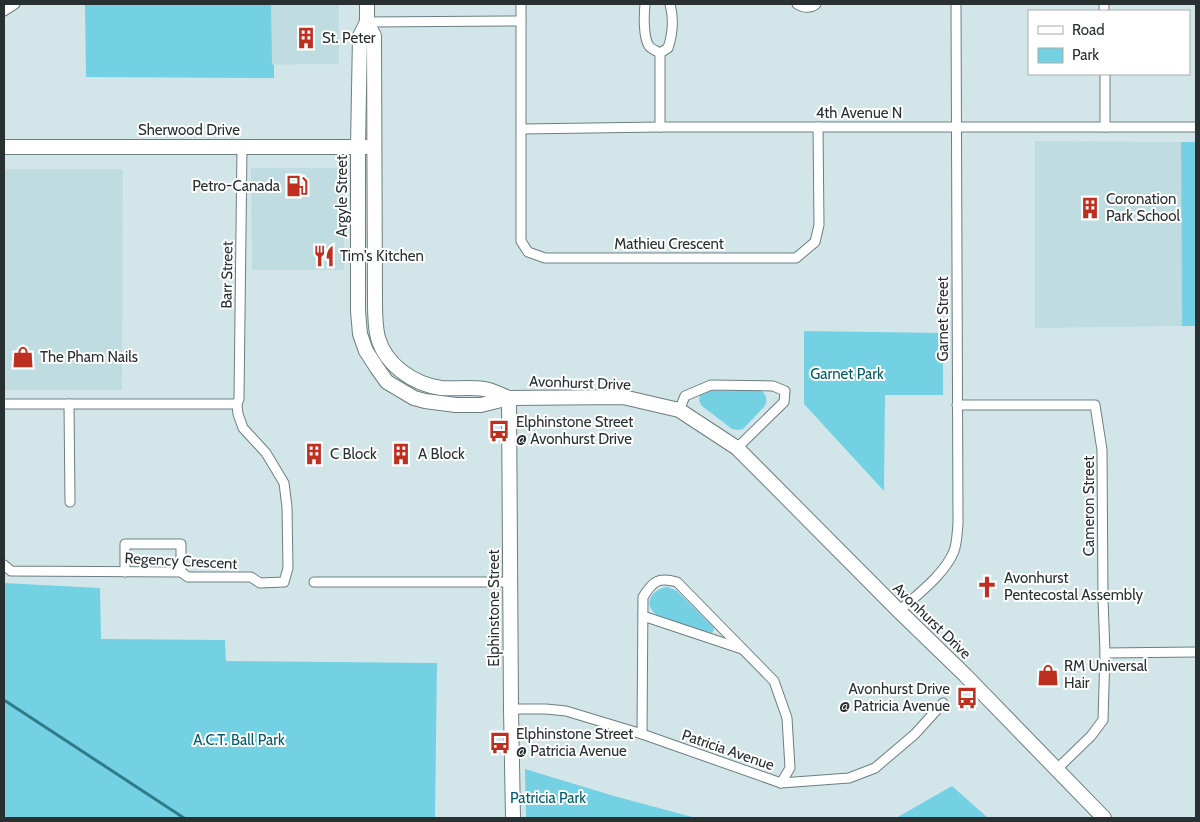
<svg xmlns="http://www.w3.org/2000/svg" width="1200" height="822" viewBox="0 0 1200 822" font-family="Cabin,sans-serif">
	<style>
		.built { fill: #bfdce1 }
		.green { fill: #73d1e3 }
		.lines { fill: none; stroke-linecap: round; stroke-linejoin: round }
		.stream { stroke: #2f7c89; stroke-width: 3 }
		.street-casing { stroke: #6c7e82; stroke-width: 11 }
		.secondary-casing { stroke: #6c7e82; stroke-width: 16 }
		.street { stroke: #fff; stroke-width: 9 }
		.secondary { stroke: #fff; stroke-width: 14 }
		.labels { text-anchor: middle; stroke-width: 4; stroke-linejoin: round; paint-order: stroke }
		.poi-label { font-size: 15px; fill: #293032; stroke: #fff; text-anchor: start }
		.street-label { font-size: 15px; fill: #293032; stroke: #fff }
		.park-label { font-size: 15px; fill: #005c69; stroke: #fff }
	</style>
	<rect width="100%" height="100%" fill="#d2e6ea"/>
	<g class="built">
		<path d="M232,4H339V64L232,65Z"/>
		<path d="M1035,141L1181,142L1182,326L1035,328Z"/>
		<path d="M251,168H344V270H252Z"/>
		<path d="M4,169H123L122,390H4Z"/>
	</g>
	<g class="green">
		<path d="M85,4H271L272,64L274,65V78L86,77Z"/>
		<path d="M1181,142H1196V326H1182Z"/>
		<path d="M804,331L943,333V395H885L884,491L804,404Z"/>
		<path d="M758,390C766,392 769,400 764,407L743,429L738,430L732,429L702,406L699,401L700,395L705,391Z"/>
		<path d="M4,583L100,588L101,639L225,640L226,661L437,663L435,818H4Z"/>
		<path d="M668,587L677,591L714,628L713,632L709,634L657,615C641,604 653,588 668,587Z"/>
		<path d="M525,769L614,796L696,818H526Z"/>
		<path d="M952,786L988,818H896Z"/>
	</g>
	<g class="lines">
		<path class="stream" d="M4,700L184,818"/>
		<g class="street-casing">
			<g id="street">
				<path d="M521,4V241L528,252L545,258H796L815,242L819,225L818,127"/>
				<path d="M645,4C644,14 643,37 649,46C651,49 657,51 660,53"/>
				<path d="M797,4C804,8 810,9 816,4"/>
				<path d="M1104,4V11"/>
				<path d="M4,11L15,4"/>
				<path d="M367,22L521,21"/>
				<path d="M660,53L668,48C673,33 674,19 670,4"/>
				<path d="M1105,74V127"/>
				<path d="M660,127V53"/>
				<path d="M522,129L660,127H1196"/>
				<path d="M4,404H237"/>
				<path d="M69,404L70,502"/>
				<path d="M957,405H1095L1102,450L1103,599L1105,653L1103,720L1091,736L1057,769"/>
				<path d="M679,410L685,396L711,385L773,386L785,391L784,402L737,448"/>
				<path d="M4,565L11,571L181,572L188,577H251L260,583L284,582L288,568L287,507L284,483L266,453L243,428L238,414L237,404L239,399L242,147"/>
				<path d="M125,572V544H181V572"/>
				<path d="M314,582H510"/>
				<path d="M899,611C917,595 945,574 954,551C957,543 957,533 958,524L956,4"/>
				<path d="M643,616L742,649"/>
				<path d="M1105,653L1196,652"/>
				<path d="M511,709H546L566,711L642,734L781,783L849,778L875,768L915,734L943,703"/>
				<path d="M642,734L643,597C653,581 658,577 677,582L774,681L787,718L790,768L781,783"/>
			</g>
		</g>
		<g class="secondary-casing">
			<g id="secondary">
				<path d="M367,4V22L374,36L375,303C375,315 375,326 378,338C386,365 413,384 441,388C455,389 470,387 484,389C492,390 501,395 509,398"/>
				<path d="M367,22L360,36L358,146V311L360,334L366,351L377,368L387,382L414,398L425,401L456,405H481L509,398L623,397L679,410L737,448L899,611L965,675L1104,818"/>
				<path d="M4,147H366"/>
				<path d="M509,398L511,709L513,818"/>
			</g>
		</g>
		<use href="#street" class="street"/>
		<use href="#secondary" class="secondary"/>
	</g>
	<defs>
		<g id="building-bare" transform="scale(1.725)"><path d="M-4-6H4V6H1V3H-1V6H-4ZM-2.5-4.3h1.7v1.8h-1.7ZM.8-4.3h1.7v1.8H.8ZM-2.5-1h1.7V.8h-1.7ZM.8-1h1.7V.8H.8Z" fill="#bd301f" stroke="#fff" stroke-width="2.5" paint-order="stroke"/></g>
		<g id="fuel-bare" transform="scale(1.725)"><path d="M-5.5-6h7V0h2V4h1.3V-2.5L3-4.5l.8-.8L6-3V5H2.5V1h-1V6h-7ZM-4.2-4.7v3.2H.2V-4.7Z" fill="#bd301f" stroke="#fff" stroke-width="2.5" paint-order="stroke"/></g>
		<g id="restaurant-bare" transform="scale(1.725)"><path d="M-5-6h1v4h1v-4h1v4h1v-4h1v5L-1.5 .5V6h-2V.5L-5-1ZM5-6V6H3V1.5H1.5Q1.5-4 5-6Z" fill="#bd301f" stroke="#fff" stroke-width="2.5" paint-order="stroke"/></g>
		<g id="shop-bare" transform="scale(1.725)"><path d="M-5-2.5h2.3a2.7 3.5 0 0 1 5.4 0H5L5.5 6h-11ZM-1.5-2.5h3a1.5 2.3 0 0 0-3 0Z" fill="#bd301f" stroke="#fff" stroke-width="2.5" paint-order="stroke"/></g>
		<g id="bus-bare" transform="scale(1.725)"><path d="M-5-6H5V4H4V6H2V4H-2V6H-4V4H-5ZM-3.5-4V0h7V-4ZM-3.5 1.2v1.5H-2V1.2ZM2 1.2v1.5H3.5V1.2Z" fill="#bd301f" stroke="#fff" stroke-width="2.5" paint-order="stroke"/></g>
		<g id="church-bare" transform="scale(1.725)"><path d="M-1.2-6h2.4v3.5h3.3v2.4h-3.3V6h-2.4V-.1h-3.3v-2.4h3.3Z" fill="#bd301f" stroke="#fff" stroke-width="2.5" paint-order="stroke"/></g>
	</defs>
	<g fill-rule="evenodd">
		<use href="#building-bare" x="306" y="38"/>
		<use href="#fuel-bare" x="297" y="186"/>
		<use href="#building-bare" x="1090" y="208"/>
		<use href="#restaurant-bare" x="324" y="256"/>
		<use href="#shop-bare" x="23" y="357"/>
		<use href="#bus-bare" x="499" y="431"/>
		<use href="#building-bare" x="314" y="454"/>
		<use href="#building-bare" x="401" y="454"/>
		<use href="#church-bare" x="987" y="587"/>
		<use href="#shop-bare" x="1048" y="675"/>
		<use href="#bus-bare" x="967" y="698"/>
		<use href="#bus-bare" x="500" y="743"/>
	</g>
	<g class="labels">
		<g class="poi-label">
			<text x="322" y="43">St. Peter</text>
			<text x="280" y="191" text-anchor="end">Petro-Canada</text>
			<text x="1106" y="204">Coronation<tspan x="1106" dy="17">Park School</tspan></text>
			<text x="340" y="261">Tim's Kitchen</text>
			<text x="40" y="362">The Pham Nails</text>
			<text x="516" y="427">Elphinstone Street<tspan x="516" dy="17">@ Avonhurst Drive</tspan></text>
			<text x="330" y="459">C Block</text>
			<text x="418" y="459">A Block</text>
			<text x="1004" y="583">Avonhurst<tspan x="1004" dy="17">Pentecostal Assembly</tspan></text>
			<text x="1064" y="671">RM Universal<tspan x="1064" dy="17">Hair</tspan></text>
			<text x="950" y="694" text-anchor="end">Avonhurst Drive<tspan x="950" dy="17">@ Patricia Avenue</tspan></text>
			<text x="516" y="739">Elphinstone Street<tspan x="516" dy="17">@ Patricia Avenue</tspan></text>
		</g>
		<g class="street-label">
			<text x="859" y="118">4th Avenue N</text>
			<text x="189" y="135">Sherwood Drive</text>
			<text transform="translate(342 196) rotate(-90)" y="5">Argyle Street</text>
			<text x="669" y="249">Mathieu Crescent</text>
			<text transform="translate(227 275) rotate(-89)" y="5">Barr Street</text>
			<text transform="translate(943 319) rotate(-90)" y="5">Garnet Street</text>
			<text transform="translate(580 383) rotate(2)" y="5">Avonhurst Drive</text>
			<text transform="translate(1089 506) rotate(-90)" y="5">Cameron Street</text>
			<text transform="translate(181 561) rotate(3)" y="5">Regency Crescent</text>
			<text transform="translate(494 608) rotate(-90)" y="5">Elphinstone Street</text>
			<text transform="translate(932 621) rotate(44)" y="5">Avonhurst Drive</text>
			<text transform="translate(728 750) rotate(19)" y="5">Patricia Avenue</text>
		</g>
		<g class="park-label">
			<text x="847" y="379">Garnet Park</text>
			<text x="239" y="745">A.C.T. Ball Park</text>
			<text x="548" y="803">Patricia Park</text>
		</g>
	</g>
	<rect width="1200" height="822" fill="none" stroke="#293032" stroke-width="10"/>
	<rect x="1028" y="10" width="162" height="65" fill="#ffffff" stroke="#a9acad"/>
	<rect x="1038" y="26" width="25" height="8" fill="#ffffff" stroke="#a9acad"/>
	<text x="1072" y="35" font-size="15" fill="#293032">Road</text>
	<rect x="1038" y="48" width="25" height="15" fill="#73d1e3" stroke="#a9acad"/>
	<text x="1072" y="60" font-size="15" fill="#293032">Park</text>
</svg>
